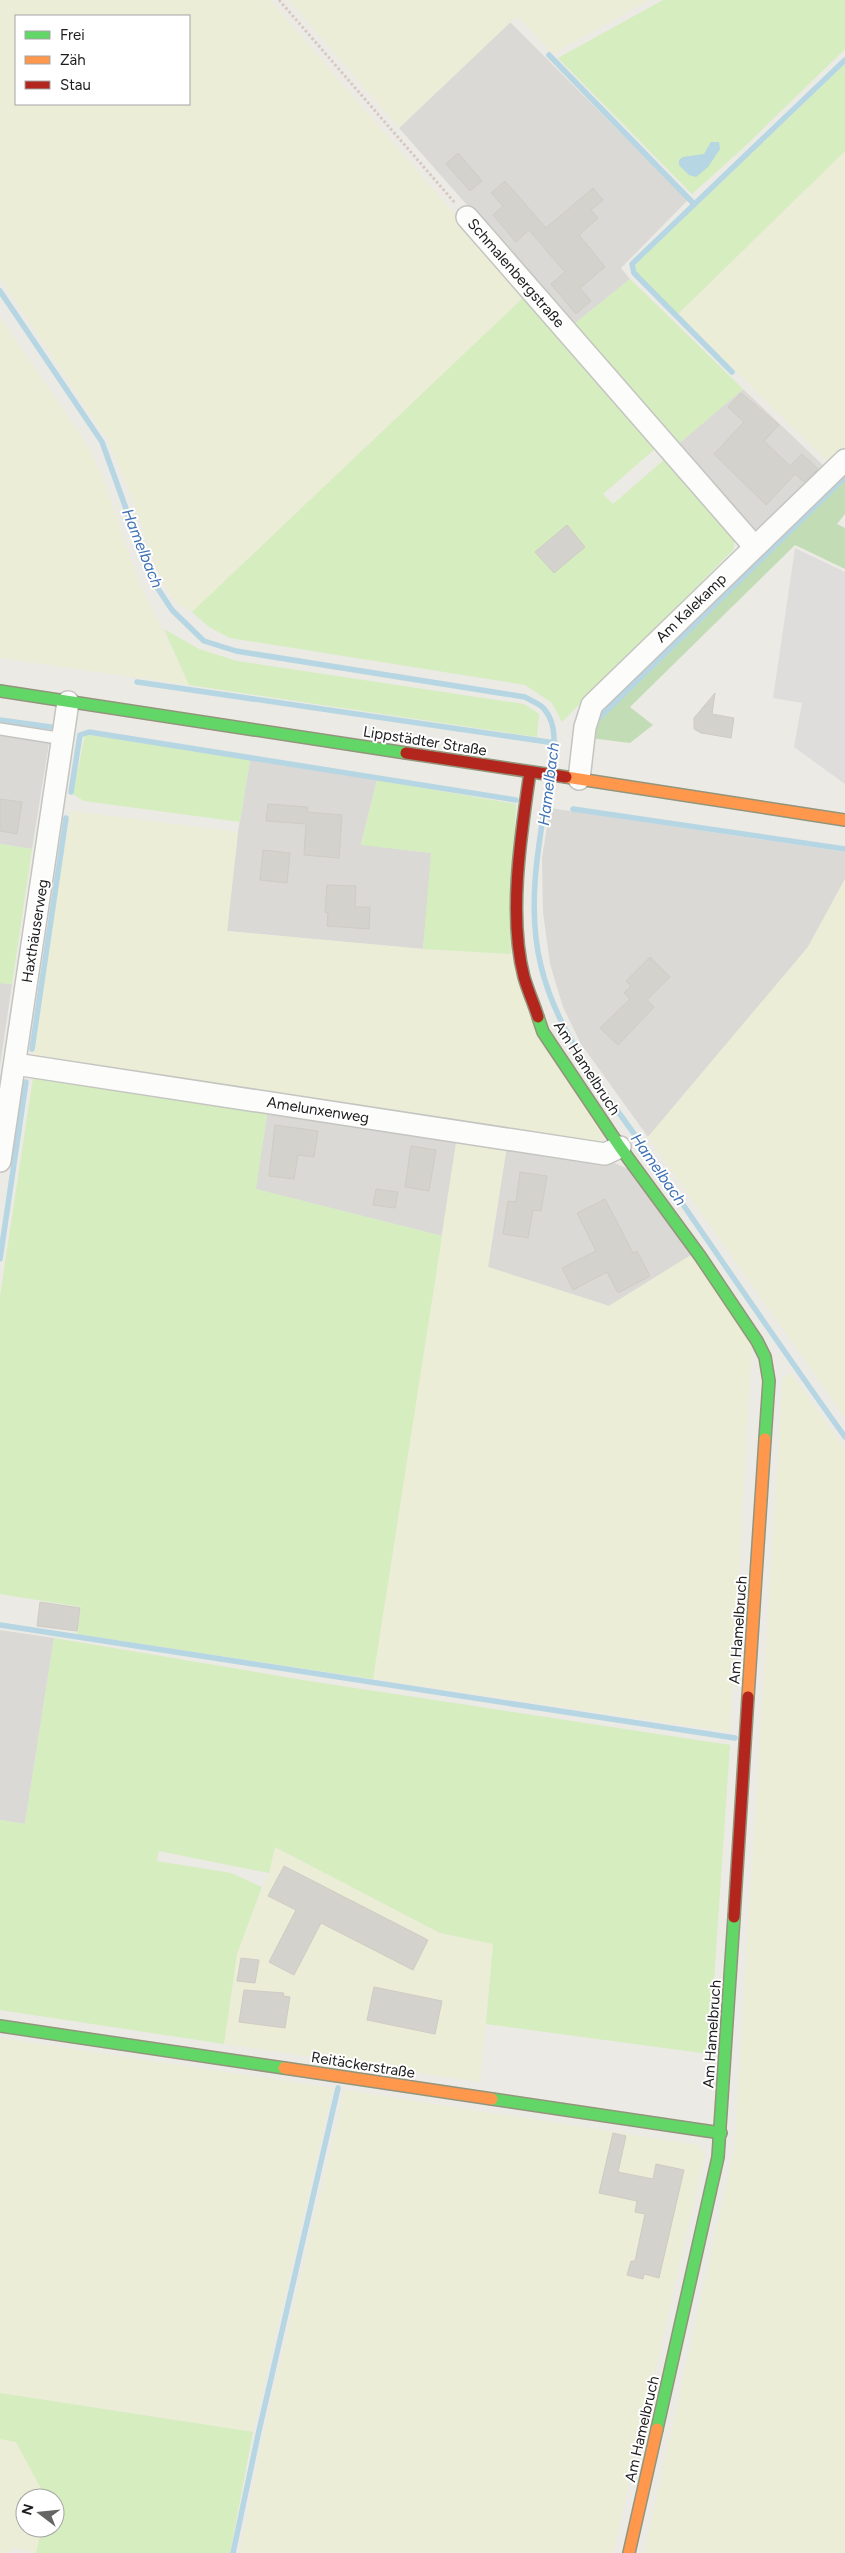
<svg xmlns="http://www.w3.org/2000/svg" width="845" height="2553" viewBox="0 0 845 2553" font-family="Figtree,sans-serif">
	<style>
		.residential { fill: #dbd9d6 }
		.farmland { fill: #ebedd6; fill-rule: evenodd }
		.grass { fill: #d5edbf }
		.forest { fill: #c2ddb6 }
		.parking { fill: #dedddb }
		.water { fill: #b5d6e2 }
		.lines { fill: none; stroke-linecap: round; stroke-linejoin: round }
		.stream { stroke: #b5d6e2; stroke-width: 5.5 }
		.building { fill: #d4d2cd; stroke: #cfcbc5 }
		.lane-casing { stroke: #c4c4c1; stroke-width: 14 }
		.street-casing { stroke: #c4c4c1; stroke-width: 24 }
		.fast-casing { stroke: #92957c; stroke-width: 14 }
		.slow-casing { stroke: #92957c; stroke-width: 14 }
		.jam-casing { stroke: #92957c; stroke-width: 14 }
		.path { stroke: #d7c8c4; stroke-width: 3; stroke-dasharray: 2.5 2.5; stroke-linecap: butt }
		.lane { stroke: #fcfcfb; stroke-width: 11 }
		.street { stroke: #fcfcfb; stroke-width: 21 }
		.fast { stroke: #63d668; stroke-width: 11 }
		.slow { stroke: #ff974d; stroke-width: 11 }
		.jam { stroke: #b3261e; stroke-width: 11 }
		.labels { text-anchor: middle; stroke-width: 4; stroke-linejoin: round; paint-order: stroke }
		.street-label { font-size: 15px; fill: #1d1d1d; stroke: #fff }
		.water-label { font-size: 16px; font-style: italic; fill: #4072b5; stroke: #fff }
	</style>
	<rect width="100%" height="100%" fill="#eceae4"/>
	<g class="residential">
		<path d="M510,22L688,200L621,268L630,279L573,325L399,128Z"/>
		<path d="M743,389L826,468L762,529H749L676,446Z"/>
		<path d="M0,723L51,731L32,849L0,844Z"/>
		<path d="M250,760L377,780L361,844L432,853L423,949L227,931L238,832Z"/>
		<path d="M550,808L845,852V879L808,947L648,1137L581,1044L563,1007L550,964L543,912L542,858Z"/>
		<path d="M0,983L12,984L0,1066Z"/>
		<path d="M268,1109L457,1137L442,1236L255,1189Z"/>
		<path d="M507,1145L612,1162L633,1171L691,1255L609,1306L488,1267Z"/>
		<path d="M0,1630L54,1638L25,1824L0,1820Z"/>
	</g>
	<g class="farmland">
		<path d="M0,0H270L525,296L192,612L176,604L159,575L125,480L107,439L0,278ZM16,16H189V104H16Z"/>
		<path d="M289,0H649L553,54L517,16L399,128Z"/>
		<path d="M845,151V450L830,464L678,314Z"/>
		<path d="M0,317L90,449L105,484L139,582L189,685L0,658Z"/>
		<path d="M71,811L238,832L227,931L423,949L511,954L604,1137L600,1146L30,1058Z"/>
		<path d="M845,879V1417L648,1137L808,947Z"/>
		<path d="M457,1137L507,1145L488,1267L609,1306L691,1255L752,1343L730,1732L373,1679Z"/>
		<path d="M791,1373L845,1449V2553H644L734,2151L783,1377Z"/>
		<path d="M274,1847L440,1933L493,1944L480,2082L224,2044L237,1954L269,1873Z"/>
		<path d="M0,2038L333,2088L253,2432L0,2393Z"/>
		<path d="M345,2090L699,2145L705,2154L613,2553H240L264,2433Z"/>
		<path d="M0,2439L15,2441L46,2498H25V2528H42L36,2553L14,2548L7,2553H0Z"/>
	</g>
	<g class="grass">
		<path d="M663,0H845V49L742,149L692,194L558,58Z"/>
		<path d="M845,64V151L678,314L636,272L635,265Z"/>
		<path d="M630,279L743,389L676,446L573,325Z"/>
		<path d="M525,296L656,448L603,494L613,504L666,458L734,537V549L562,722L552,703L525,685L230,638L209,627L192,612Z"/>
		<path d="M164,629L199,649L237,661L524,704L539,714L537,737L189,685Z"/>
		<path d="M85,734L250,760L240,822L84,801L73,794Z"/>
		<path d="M377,780L516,804L511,954L423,949L431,853L361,845Z"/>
		<path d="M0,844L32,849L12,984L0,983Z"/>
		<path d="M33,1078L268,1109L256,1189L442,1236L373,1679L77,1634L81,1607L0,1594V1296Z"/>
		<path d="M54,1638L309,1681L730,1745L709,2054L486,2024L493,1944L440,1933L275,1847L269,1873L159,1851L157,1861L231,1873L262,1887L237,1954L224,2044L0,2010V1820L25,1824Z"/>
		<path d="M0,2393L253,2432L230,2553H36L42,2528H55V2498H46L16,2442L0,2439Z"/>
	</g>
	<path class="forest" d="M845,470V514L837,524L845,528V569L795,545L630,707L653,725L630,743L590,738L599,706Z"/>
	<path class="parking" d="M795,548L845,572V784L794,747L802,703L773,698Z"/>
	<path class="water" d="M711,142H719L720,149L708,167L696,177L689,175L679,165V160L683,157L704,154Z"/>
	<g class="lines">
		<g class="stream">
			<path d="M549,55L694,204"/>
			<path d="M0,291L102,442L151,578L172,610L204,641L236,651L525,697C531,701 541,704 545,710C558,726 554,749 551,768"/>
			<path d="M732,372L634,273L632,264L845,60"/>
			<path d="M137,682L555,743"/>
			<path d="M599,718L844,478"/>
			<path d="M0,720L51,727"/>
			<path d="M549,782C539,841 526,906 541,966C558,1038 610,1098 651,1158C715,1251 779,1345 845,1437"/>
			<path d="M71,792L80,735L89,732L516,800"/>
			<path d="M573,809L845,849"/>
			<path d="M32,1049L66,818"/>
			<path d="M0,1259L26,1082"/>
			<path d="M0,1625L735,1738"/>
			<path d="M233,2553L258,2435L338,2088"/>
		</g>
	</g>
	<g class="building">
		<path d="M458,153L482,181L470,191L446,164Z"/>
		<path d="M505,181L546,228L593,188L603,200L591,210L598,218L579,235L605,267L580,288L591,301L576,314L551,284L565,272L529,230L516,242L493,215L503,206L491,193Z"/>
		<path d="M741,393L779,425L764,441L790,466L802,454L818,469L804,482L795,474L766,505L714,454L744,422L728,407Z"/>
		<path d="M567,525L585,547L554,573L535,552Z"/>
		<path d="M715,693L712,714L734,718L731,738L701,733L694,729V718Z"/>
		<path d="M0,799L22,802L17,834L0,831Z"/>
		<path d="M268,804L308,807L307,812L342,815L339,858L304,855L306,824L266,821Z"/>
		<path d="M263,850L290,853L287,883L260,880Z"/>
		<path d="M327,885L356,886L355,907H370L369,929L327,926L328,913L325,912Z"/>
		<path d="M650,957L670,977L647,1000L654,1007L618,1045L600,1028L630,999L624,993L631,986L626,981Z"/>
		<path d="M275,1125L318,1131L314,1157L298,1155L294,1179L269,1176Z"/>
		<path d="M411,1146L436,1150L429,1191L405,1187Z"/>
		<path d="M520,1172L547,1176L541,1211L533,1210L528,1238L503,1234L508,1201L516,1202Z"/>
		<path d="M376,1189L398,1192L395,1208L373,1205Z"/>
		<path d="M605,1199L633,1253L637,1251L650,1276L618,1293L607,1272L573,1290L562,1268L596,1251L577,1213Z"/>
		<path d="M40,1602L80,1608L77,1631L37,1626Z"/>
		<path d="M284,1866L428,1940L413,1970L321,1923L294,1975L269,1962L296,1910L268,1896Z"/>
		<path d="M241,1958L259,1960L255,1983L237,1981Z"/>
		<path d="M374,1987L442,2001L435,2034L367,2020Z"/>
		<path d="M244,1990L284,1993L283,1996L290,1997L285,2028L239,2022Z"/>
		<path d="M613,2133L626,2136L618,2172L653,2179L656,2164L684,2170L659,2278L644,2274L643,2279L627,2275L631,2261H635L645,2214L635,2212L637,2201L599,2193Z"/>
	</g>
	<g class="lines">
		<g class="lane-casing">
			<path id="lane" d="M0,729L64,739"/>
		</g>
		<g class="street-casing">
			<g id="street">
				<path d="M467,217L754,546"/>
				<path d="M579,779L585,727L592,705L845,460"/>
				<path d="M15,1064L605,1154L620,1147"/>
				<path d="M0,1161L68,702"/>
			</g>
		</g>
		<g class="fast-casing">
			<g id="fast">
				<path d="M0,691L406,753"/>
				<path d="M538,1017L543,1032L620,1147L700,1256L757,1341L765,1357L769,1381L765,1439"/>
				<path d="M0,2026L284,2068"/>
				<path d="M492,2099L721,2133"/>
				<path d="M657,2429L718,2157L734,1917"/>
			</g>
		</g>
		<g class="slow-casing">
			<g id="slow">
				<path d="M566,777L845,820"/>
				<path d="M748,1697L765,1439"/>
				<path d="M284,2068L492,2099"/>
				<path d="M629,2553L657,2429"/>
			</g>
		</g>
		<g class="jam-casing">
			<g id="jam">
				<path d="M406,753L566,777"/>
				<path d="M530,772C521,834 508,916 524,977C528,991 534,1004 538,1017"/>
				<path d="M734,1917L748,1697"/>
			</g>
		</g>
		<path class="path" d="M279,0L455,203"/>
		<use href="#lane" class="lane"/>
		<use href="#street" class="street"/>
		<use href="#fast" class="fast"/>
		<use href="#slow" class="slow"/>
		<use href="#jam" class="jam"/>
	</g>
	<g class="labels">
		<g class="street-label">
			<text transform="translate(516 273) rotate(49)" y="5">Schmalenbergstraße</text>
			<text transform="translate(691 608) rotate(-44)" y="5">Am Kalekamp</text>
			<text transform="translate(425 741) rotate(9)" y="5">Lippstädter Straße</text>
			<text transform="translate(35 931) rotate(-81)" y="5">Haxthäuserweg</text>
			<text transform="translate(587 1068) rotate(57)" y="5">Am Hamelbruch</text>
			<text transform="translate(318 1110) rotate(9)" y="5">Amelunxenweg</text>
			<text transform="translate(738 1630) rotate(-86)" y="5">Am Hamelbruch</text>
			<text transform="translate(712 2034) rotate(-86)" y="5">Am Hamelbruch</text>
			<text transform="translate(363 2065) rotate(9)" y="5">Reitäckerstraße</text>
			<text transform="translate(642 2429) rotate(-77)" y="5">Am Hamelbruch</text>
		</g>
		<g class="water-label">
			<text transform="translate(143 548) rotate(68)" y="6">Hamelbach</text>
			<text transform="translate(548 784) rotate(-83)" y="6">Hamelbach</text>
			<text transform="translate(659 1169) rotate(55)" y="6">Hamelbach</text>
		</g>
	</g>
	<rect x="15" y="15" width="175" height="90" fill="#ffffff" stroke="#a5a5a5"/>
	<rect x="25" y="31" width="25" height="8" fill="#63d668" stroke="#a5a5a5"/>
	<text x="60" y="40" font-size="15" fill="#1d1d1d">Frei</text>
	<rect x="25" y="56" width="25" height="8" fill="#ff974d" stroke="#a5a5a5"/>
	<text x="60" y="65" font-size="15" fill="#1d1d1d">Zäh</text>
	<rect x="25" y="81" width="25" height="8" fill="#b3261e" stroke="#a5a5a5"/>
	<text x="60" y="90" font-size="15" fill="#1d1d1d">Stau</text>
	<g transform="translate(40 2513) rotate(286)"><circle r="24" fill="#ffffff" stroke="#a5a5a5"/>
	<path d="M0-4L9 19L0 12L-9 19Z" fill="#656563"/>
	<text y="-8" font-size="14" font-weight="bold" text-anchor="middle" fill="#1d1d1d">N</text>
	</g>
</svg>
